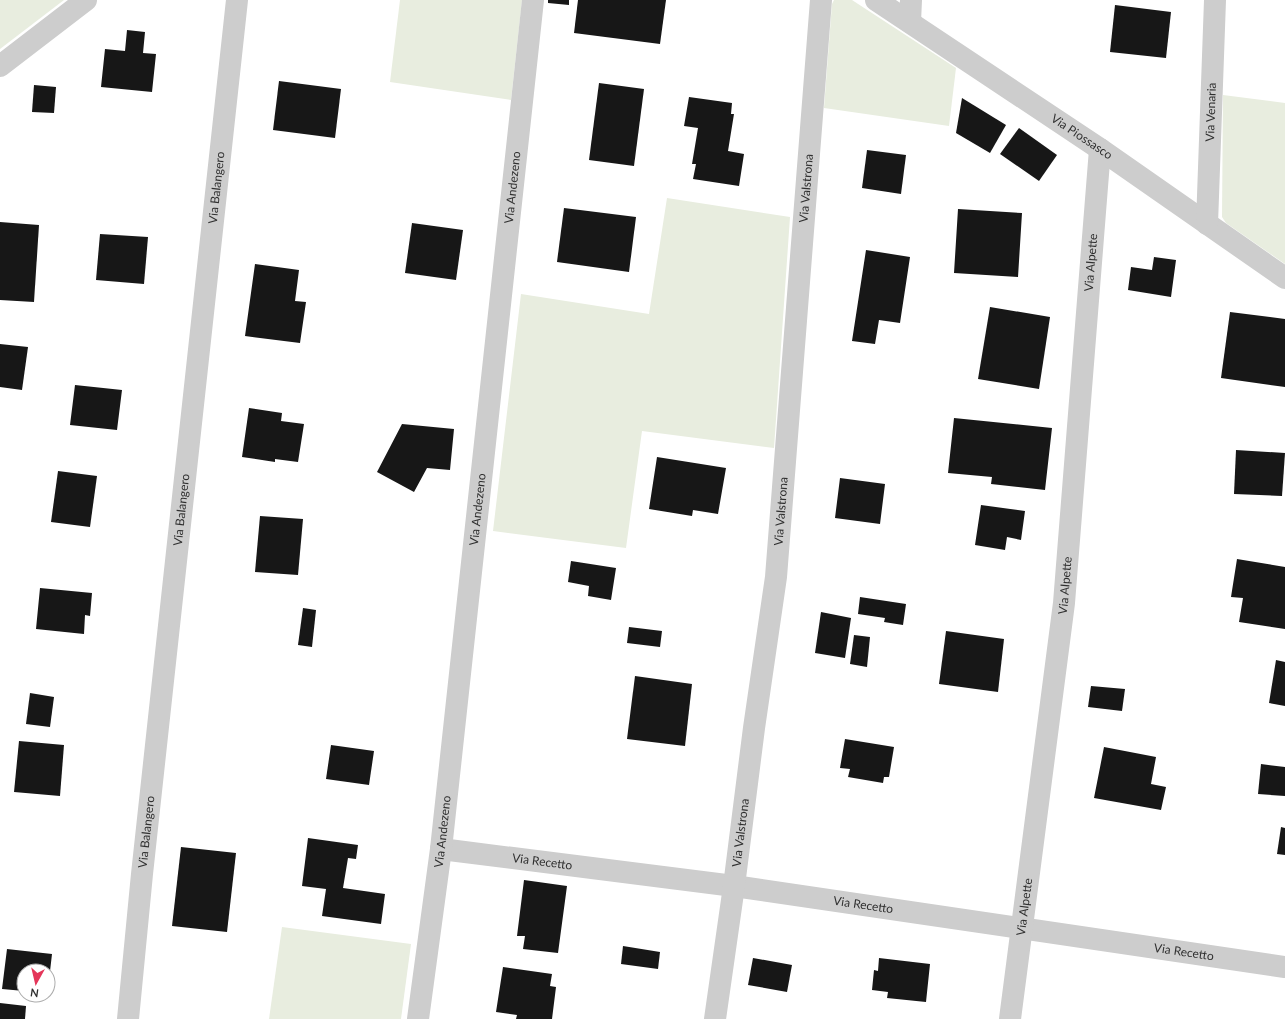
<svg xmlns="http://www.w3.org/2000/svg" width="1285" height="1019" viewBox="0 0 1285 1019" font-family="Lato,sans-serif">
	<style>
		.green { fill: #e8eddf }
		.building { fill: #171717 }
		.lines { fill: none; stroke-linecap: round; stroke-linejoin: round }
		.minor { stroke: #cdcdcd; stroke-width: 22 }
		.labels { text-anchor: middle; stroke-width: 4; stroke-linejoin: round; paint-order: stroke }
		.street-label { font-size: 12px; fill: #303030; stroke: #fff }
	</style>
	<rect width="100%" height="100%" fill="#fff"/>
	<g class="green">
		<path d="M0,0H64L0,49Z"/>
		<path d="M400,0H522L511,100L390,82Z"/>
		<path d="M834,0H852L956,68L949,126L824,108L832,4Z"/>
		<path d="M1223,95L1285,103V264L1226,223L1222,217Z"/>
		<path d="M667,198L790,217L774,448L642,431L626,548L493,531L521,294L649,314Z"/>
		<path d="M282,927L411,944L401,1019H269Z"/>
	</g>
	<g class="building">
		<path d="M548,0H569V5L548,3Z"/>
		<path d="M578,0H666L660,44L574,33Z"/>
		<path d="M1115,5L1171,12L1166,58L1110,52Z"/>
		<path d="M127,30L145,32L143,53L156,54L152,92L101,87L105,49L125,51Z"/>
		<path d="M279,81L341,89L335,138L273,130Z"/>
		<path d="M599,83L644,89L634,166L589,160Z"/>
		<path d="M34,85L56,87L54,113L32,112Z"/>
		<path d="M689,97L732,103L731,114H734L728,151L744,154L739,186L693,179L696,164H692L698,128L684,126Z"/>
		<path d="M962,98L1006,125L990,153L956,133Z"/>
		<path d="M1019,128L1057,155L1039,181L1000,154Z"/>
		<path d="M867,150L906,155L901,194L862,188Z"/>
		<path d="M564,208L636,217L629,272L557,262Z"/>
		<path d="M958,209L1022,213L1018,277L954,273Z"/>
		<path d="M0,222L39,225L34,302L0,300Z"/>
		<path d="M412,223L463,230L456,280L405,273Z"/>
		<path d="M100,234L148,237L144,284L96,280Z"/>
		<path d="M866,250L910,257L900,323L879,320L875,344L852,341Z"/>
		<path d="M1154,257L1176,260L1171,297L1128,290L1131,267L1152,270Z"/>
		<path d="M255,264L299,270L295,301L306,302L300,343L245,336Z"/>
		<path d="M990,307L1050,317L1039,389L978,379Z"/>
		<path d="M1230,312L1285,319V387L1221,378Z"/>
		<path d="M0,344L28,347L22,390L0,387Z"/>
		<path d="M75,385L122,390L117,430L70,425Z"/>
		<path d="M249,408L282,413L281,421L304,424L298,462L275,459V462L242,457Z"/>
		<path d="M954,418L1052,428L1045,490L991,484L992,477L948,473Z"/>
		<path d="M402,424L454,429L450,470L427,468L414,492L377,472Z"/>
		<path d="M1236,450L1285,453L1282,496L1234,494Z"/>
		<path d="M657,457L726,468L718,514L693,510L692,516L649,509Z"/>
		<path d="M58,471L97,476L90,527L51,522Z"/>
		<path d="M840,478L885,484L880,524L835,518Z"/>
		<path d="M981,505L1025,511L1021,540L1007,537L1005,550L975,545Z"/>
		<path d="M260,516L303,519L298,575L255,572Z"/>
		<path d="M1237,559L1285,567V629L1239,622L1243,598L1231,597Z"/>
		<path d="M571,561L616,568L611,600L588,596L589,586L568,582Z"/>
		<path d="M40,588L92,593L90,616L85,615L84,634L36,629Z"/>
		<path d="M860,597L906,604L903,625L884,622L885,618L858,614Z"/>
		<path d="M303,608L316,610L312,647L298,645Z"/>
		<path d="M821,612L851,618L845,658L815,653Z"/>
		<path d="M629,627L662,631L660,647L627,643Z"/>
		<path d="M946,631L1004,639L998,692L939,684Z"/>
		<path d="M854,635L870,637L867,667L850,664Z"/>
		<path d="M1276,660L1285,662V706L1269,703Z"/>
		<path d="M635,676L692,684L685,746L627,739Z"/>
		<path d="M1091,686L1125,689L1122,711L1088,707Z"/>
		<path d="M30,693L54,697L50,727L26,724Z"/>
		<path d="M845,739L894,747L889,777H884L883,783L848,777L850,769L840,768Z"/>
		<path d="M19,741L64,745L60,796L14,792Z"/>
		<path d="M331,745L374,751L369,785L326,779Z"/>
		<path d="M1104,747L1156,757L1151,784L1166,787L1161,810L1094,798Z"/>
		<path d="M1261,764L1285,767V796L1258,794Z"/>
		<path d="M1281,827L1285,828V855L1277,854Z"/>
		<path d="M308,838L358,845L356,859L348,858L343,888L385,894L381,924L322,916L326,889L302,886Z"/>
		<path d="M181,847L236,853L227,932L172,926Z"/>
		<path d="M524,880L567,886L558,953L523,949L525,936H517Z"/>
		<path d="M623,946L660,952L658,969L621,964Z"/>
		<path d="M7,949L52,954L49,980L48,971H24V991L2,989Z"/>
		<path d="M753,958L792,965L787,992L748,985Z"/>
		<path d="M879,958L930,964L926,1002L887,998L888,992L872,990L874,970L878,971Z"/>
		<path d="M503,967L552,974L550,986L556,987L552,1019H516L517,1015L496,1012Z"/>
		<path d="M0,1003L26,1006L25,1019H0Z"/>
	</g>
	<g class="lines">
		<g class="minor">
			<path id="s1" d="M876,0L1100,149L1285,278"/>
			<path d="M910,22L911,0"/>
			<path d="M0,66L86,0"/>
			<path id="s2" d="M1207,224L1215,0"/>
			<path id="s3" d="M441,849L734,886L1285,967"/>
			<path id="s4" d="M128,1019L142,874L237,0"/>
			<path id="s5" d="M418,1019L441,849L533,0"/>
			<path id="s6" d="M715,1019L734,886L754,728L776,577L821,0"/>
			<path id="s7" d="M1010,1019L1064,603L1100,149"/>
		</g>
	</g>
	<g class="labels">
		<g class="street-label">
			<text dy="4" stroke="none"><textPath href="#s2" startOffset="112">Via Venaria</textPath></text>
			<text dy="4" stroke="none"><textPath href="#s1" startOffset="247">Via Piossasco</textPath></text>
			<text dy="4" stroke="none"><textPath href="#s4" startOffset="836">Via Balangero</textPath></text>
			<text dy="4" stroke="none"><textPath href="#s5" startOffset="837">Via Andezeno</textPath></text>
			<text dy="4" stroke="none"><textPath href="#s6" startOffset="836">Via Valstrona</textPath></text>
			<text dy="4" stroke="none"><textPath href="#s7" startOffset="761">Via Alpette</textPath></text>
			<text dy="4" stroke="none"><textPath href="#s4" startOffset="512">Via Balangero</textPath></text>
			<text dy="4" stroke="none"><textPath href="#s5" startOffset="513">Via Andezeno</textPath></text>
			<text dy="4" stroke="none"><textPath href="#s6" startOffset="512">Via Valstrona</textPath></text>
			<text dy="4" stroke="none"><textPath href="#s7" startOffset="437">Via Alpette</textPath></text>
			<text dy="4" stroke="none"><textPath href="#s4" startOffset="188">Via Balangero</textPath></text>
			<text dy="4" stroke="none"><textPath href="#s5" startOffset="189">Via Andezeno</textPath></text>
			<text dy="4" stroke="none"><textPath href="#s6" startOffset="188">Via Valstrona</textPath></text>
			<text dy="4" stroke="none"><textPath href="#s3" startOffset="102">Via Recetto</textPath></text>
			<text dy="4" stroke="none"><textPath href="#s3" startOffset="426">Via Recetto</textPath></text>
			<text dy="4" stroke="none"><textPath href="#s7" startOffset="113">Via Alpette</textPath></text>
			<text dy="4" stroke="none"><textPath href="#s3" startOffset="750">Via Recetto</textPath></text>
		</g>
	</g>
	<g transform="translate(36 983) rotate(188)"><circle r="19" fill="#ffffff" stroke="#acacac"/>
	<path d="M0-3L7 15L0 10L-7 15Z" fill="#e43659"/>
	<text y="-6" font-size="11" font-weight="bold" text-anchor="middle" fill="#303030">N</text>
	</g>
</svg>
